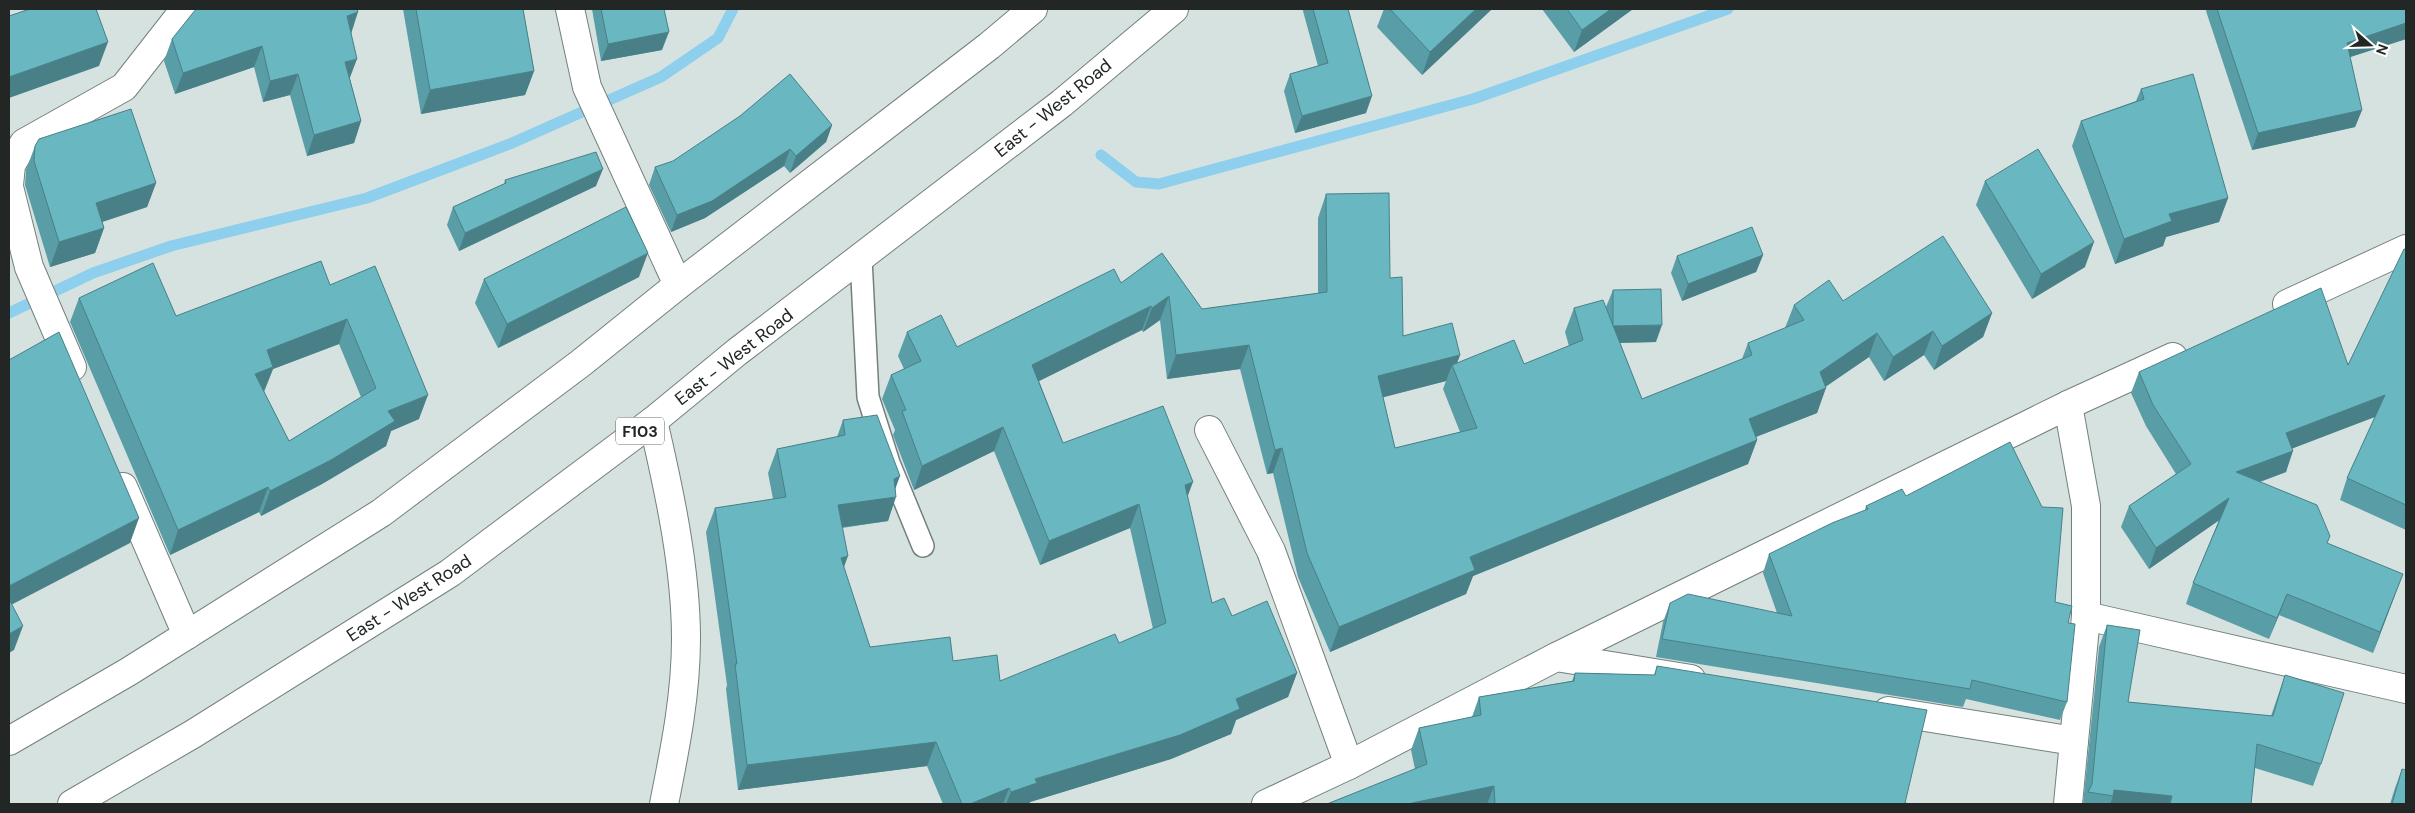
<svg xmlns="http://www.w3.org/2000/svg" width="2415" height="813" viewBox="0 0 2415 813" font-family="'DM Sans',sans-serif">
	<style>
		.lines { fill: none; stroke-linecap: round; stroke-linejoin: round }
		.stream { stroke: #8dcfed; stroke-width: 11 }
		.service-casing { stroke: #74807e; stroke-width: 24 }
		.minor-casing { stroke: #74807e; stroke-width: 30 }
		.primary-casing { stroke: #74807e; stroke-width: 30 }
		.service { stroke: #fff; stroke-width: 21 }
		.minor { stroke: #fff; stroke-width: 28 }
		.primary { stroke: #fff; stroke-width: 28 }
		.wall { fill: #599da6; fill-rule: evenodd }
		.shaded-wall { fill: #498087 }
		.building { fill: #68b7c1; stroke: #498087; fill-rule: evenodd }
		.labels { text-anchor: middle; stroke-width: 4.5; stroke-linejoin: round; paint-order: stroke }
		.shield { fill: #fff; stroke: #646867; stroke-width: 1 }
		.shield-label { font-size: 16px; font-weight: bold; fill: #222726 }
		.street-label { font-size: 18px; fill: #222726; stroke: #fff }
	</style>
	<rect width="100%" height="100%" fill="#d5e2e0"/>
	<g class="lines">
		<g class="stream">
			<path d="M1101,155L1136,182L1159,184L1473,99L1728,9"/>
			<path d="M9,313L93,273L171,246L367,198L512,143L661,77L718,38L733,9"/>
		</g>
		<g class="service-casing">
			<path id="service" d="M861,258L868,397L889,463L923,546"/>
		</g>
		<g class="minor-casing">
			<g id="minor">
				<path d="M570,9L587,87L678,285"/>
				<path d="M9,185L11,165L24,143L124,87L185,9"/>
				<path d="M9,187L29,267L72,367"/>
				<path d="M2287,304L2406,249"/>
				<path d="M2068,405L2086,506V616L2068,804"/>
				<path d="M653,421C669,490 686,568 686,639C686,695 675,749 664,804"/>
				<path d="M1209,430L1271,551L1349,765"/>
				<path d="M123,487L187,635"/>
				<path d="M2086,616L2406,689"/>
				<path d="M1556,657L1691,679"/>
				<path d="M1888,711L2074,741"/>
				<path d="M1266,804L1349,765L1556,657L2068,405L2173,357"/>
			</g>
		</g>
		<g class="primary-casing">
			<g id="primary">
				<path d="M9,741L128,672L381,513L581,363L678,285L989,46L1033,9"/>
				<path d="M72,804L193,734L450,573L653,421L737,352L1062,103L1174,9"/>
			</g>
		</g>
		<use href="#service" class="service"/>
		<use href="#minor" class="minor"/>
		<use href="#primary" class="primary"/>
	</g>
	<g class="wall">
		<path d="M403,9H523L534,71L525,95L421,114Z"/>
		<path d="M592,9H664L662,50L601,61Z"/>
		<path d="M1303,9H1348L1366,113L1295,133L1284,91L1290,74L1318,66L1303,11Z"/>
		<path d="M1384,9H1492L1422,75L1377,27Z"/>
		<path d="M1542,9H1633L1574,52Z"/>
		<path d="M2207,9H2406V39L2350,57L2362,110L2355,127L2252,150L2206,11Z"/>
		<path d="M351,32L350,79L361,121L354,143L307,156L290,95L263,102L254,67L175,94L164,61L172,39Z"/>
		<path d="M2141,89L2228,198L2219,222L2166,237L2163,246L2115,264L2072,146L2081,121L2136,101Z"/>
		<path d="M832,125L826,142L790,173L784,166L705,218L671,232L649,185L655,167Z"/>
		<path d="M35,146L156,183L147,207L102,222L104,228L95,253L50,267L25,185L26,170Z"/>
		<path d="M505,180L596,186L459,251L447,225L453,207L504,184Z"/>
		<path d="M1985,181L2085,267L2032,299L1976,205Z"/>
		<path d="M1326,194L1390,278L1403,336L1460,355L1457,363L1524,364L1569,346L1565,332L1574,308L1606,309V307L1613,290L1656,342L1620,343L1642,399L1742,359L1748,343L1785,328L1794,305L1843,301L1992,313L1983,337L1934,370L1924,355L1884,381L1869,357L1826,386L1817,413L1756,437L1757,440L1748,464L1473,576L1466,594L1330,652L1298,577L1273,473L1267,474L1240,369L1167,379L1160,320L1143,332L1142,330L1039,381L1063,443L1187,498L1212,603L1232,616L1297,673L1288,697L1236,720L1231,734L1171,759L1030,802L1029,804H943L927,766L738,790L726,689L727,685L706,532L715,508L773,499L768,473L777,449L837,437L843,420L895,489L888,521L842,528L844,568L870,647L953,661L1000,681L1119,643L1153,629L1130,528L1040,565L994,451L914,490L893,435L895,430L882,399L891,375L904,369L898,356L907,332L957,347L1121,283L1162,253L1202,309L1318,293V218ZM1446,381L1443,389L1460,432L1395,448L1383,397Z"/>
		<path d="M2406,249V530L2340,500L2347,478L2375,417L2292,448L2286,472L2260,482L2327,543L2395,595L2373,653L2279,615L2269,639L2186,604L2193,583L2219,520L2149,569L2121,527L2129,506L2176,474L2146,426L2131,393L2139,372L2348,365Z"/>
		<path d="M1763,255L1756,272L1682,301L1671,273L1677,256Z"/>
		<path d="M639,277L498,348L475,303L484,279Z"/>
		<path d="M330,285L419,419L391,431L386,446L322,484L261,516L259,512L170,555L70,322L79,298L176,316ZM339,344L361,397L289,441L264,392L273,369Z"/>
		<path d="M1906,496L2055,602L2068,623L2067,702L2060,720L1966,699L1963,707L1656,657L1663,622L1670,603L1777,613L1763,573L1769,554L1865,510L1866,506Z"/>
		<path d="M2107,625L2128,702L2271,716L2285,675L2321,764L2313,786L2255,768L2251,804H2083L2099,647Z"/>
		<path d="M1657,666L1905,803L1910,804H1327L1415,769L1411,750L1419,728L1472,717L1479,697L1572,681L1575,673L1654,675Z"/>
		<path d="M2402,769L2406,804H2390L2394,791Z"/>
	</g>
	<g class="shaded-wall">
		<path d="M1476,9H1492L1422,75L1430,52Z"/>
		<path d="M1611,9H1633L1574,52L1582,30Z"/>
		<path d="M358,12L351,34L347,16Z"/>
		<path d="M2406,23V39L2341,60L2347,43Z"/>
		<path d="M669,32L662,50L601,61L608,44Z"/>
		<path d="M108,42L99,66L9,98V77Z"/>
		<path d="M262,46L254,67L175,94L183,73Z"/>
		<path d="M357,59L349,80L345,62Z"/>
		<path d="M534,71L525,95L421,114L430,90Z"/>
		<path d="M298,74L290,95L263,102L270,81Z"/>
		<path d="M1372,96L1366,113L1295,133L1302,116Z"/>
		<path d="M2362,110L2355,127L2252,150L2258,133Z"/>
		<path d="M361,121L354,143L307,156L314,135Z"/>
		<path d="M832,125L826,142L790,173L796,156Z"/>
		<path d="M790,149L784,166L705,218L671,232L677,215Z"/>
		<path d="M603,169L596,186L459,251L465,233Z"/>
		<path d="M156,183L147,207L87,227L96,203Z"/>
		<path d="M2228,198L2219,222L2166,237L2163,246L2115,264L2124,239L2169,214Z"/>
		<path d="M104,228L95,253L50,267L59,242Z"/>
		<path d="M2094,242L2085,267L2032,299L2041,274Z"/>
		<path d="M648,253L639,277L498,348L507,324Z"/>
		<path d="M1763,255L1756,272L1682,301L1688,284Z"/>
		<path d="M1169,296L1160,320L1143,332L1152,308Z"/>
		<path d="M1151,306L1142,330L1023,389L1032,365Z"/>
		<path d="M1992,313L1983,337L1934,370L1942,346Z"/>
		<path d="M347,319L339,344L273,369L264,391L246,398L255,374L267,350Z"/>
		<path d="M1662,325L1656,342L1607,343L1613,326Z"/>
		<path d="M1933,331L1924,355L1884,381L1893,357Z"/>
		<path d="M1877,333L1869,357L1818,392L1826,388L1817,413L1740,443L1749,419Z"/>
		<path d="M1249,345L1240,369L1167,379L1176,355Z"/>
		<path d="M1460,355L1454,371L1452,365L1446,381L1369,401L1378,376Z"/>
		<path d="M428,395L419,419L391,431L386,446L322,484L261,516L270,491L388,411Z"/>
		<path d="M2385,395L2377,416L2278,454L2286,433Z"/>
		<path d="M1003,427L994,451L914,490L922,466Z"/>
		<path d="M1757,440L1748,464L1473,576L1466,594L1330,652L1339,627L1470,557Z"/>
		<path d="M1282,448L1273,473L1267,474L1275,450Z"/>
		<path d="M2293,451L2286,472L2229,493L2236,472Z"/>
		<path d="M900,476L892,498L896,497L888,521L829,529L838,505Z"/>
		<path d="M1193,482L1184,506L1185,485Z"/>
		<path d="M268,487L259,512L170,555L178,530Z"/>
		<path d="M2229,498L2221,519L2149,569L2156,548Z"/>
		<path d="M1139,504L1130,528L1040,565L1049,541Z"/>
		<path d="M139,518L130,543L9,606V586Z"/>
		<path d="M848,556L839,581L841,558Z"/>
		<path d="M2403,574L2395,595L2373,653L2380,632Z"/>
		<path d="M2287,594L2279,615L2269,639L2277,618Z"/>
		<path d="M23,626L14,650L9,653V634Z"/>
		<path d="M1297,673L1288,697L1236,720L1231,734L1171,759L1030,802L1029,804H1006L1011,792L1035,779L1236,699Z"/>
		<path d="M936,742L927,766L738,790L747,765Z"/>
		<path d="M1494,786L1487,804H1411L1412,803Z"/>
		<path d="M1009,788L1003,804H970Z"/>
		<path d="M2114,790L2172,796L2169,804H2110L2113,796Z"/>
	</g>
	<g class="building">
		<path d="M30,9H96L108,42L9,77V16Z"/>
		<path d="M196,9H357L358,12L347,16L357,59L345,62L361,121L314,135L298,74L270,81L262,46L183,73L172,39Z"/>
		<path d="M416,9H523L534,71L430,90Z"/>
		<path d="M601,9H664L669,32L608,44Z"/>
		<path d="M1313,9H1348L1372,96L1302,116L1290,74L1328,63Z"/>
		<path d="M1390,9H1476L1430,52Z"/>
		<path d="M1567,9H1611L1582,30Z"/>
		<path d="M2217,9H2406V23L2347,43L2362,110L2258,133Z"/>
		<path d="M790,74L832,125L796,156L790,149L712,201L677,215L655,167L673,161L740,116Z"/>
		<path d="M2193,74L2228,198L2169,214L2172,221L2124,239L2081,121L2144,99L2141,89Z"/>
		<path d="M131,109L156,183L96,203L104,228L59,242L34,161L35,146L39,139Z"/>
		<path d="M2038,149L2094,242L2041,274L1985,181Z"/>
		<path d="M596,152L603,169L465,233L453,207L506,183L505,180Z"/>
		<path d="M1389,193L1390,278L1402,277L1403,336L1452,323L1460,355L1378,376L1395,448L1477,428L1452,365L1514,340L1524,364L1583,340L1574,308L1603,300L1642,399L1752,355L1748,343L1804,320L1794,305L1829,280L1843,301L1943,236L1992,313L1942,346L1933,331L1893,357L1877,333L1820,372L1826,388L1749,419L1757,440L1470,557L1475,570L1339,627L1307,553L1282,448L1275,450L1249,345L1176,355L1169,296L1152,308L1151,306L1032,365L1063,443L1163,406L1193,482L1185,485L1212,603L1224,598L1232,616L1267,601L1297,673L1236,699L1240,709L1180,735L1035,779L1037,783L1011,792L1009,788L970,804H962L936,742L747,765L735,664H737L715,508L786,497L777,449L845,435L843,420L877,415L900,476L894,479L896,497L838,505L848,556L841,558L870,647L950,637L953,661L997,655L1000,681L1115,634L1119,643L1166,623L1139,504L1049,541L1003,427L922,466L902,411L906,410L891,375L921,361L907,332L941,315L957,347L1114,269L1121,283L1162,253L1202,309L1327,292L1326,194Z"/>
		<path d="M626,207L648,253L507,324L484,279Z"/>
		<path d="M1752,227L1763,255L1688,284L1677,256Z"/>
		<path d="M2404,249H2406V505L2347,478L2385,395L2286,433L2293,451L2236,472L2317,505L2330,536L2327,543L2403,574L2380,632L2287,594L2277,618L2193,583L2229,498L2156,548L2129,506L2191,464L2153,405L2139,372L2321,288L2348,365Z"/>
		<path d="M321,261L330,285L375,266L428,395L388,411L395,421L331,460L270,491L268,487L178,530L79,298L153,263L176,316ZM347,319L376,388L289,441L255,374L273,367L267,350Z"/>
		<path d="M1661,289L1662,325L1613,326V290Z"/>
		<path d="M59,332L139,518L9,586V360Z"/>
		<path d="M2010,442L2042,507L2063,508L2055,602L2072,606L2068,623L2075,624L2067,702L1972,680L1970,689L1662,639L1670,603L1688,594L1792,616L1769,554L1832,523L1868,509L1866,506L1902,489L1906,496Z"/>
		<path d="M9,599L23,626L9,634Z"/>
		<path d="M2107,625L2140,630L2128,702L2273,716L2285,675L2344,693L2321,764L2257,744L2251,804H2170L2172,796L2114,790L2113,796L2088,792L2092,784Z"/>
		<path d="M1657,666L1927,710L1905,803L1910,804H1495L1494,786L1412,803V804H1327L1427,764L1419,728L1481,715L1479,697L1574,681L1575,673L1655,675Z"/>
		<path d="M2402,769L2406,770V804H2392Z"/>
	</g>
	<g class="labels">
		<rect class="shield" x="616" y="417.5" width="48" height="27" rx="4"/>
		<g class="shield-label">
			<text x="640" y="437">F103</text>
		</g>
		<g class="street-label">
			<text transform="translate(1053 108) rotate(-39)" y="6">East - West Road</text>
			<text transform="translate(734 357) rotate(-38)" y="6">East - West Road</text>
			<text transform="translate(409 598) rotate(-33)" y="6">East - West Road</text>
		</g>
	</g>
	<rect width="2415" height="813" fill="none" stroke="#222726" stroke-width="20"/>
	<g transform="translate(2370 45) rotate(110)" stroke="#ffffff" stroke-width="4" paint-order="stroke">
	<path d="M0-4L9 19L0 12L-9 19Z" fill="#222726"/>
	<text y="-8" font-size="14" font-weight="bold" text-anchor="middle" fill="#222726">N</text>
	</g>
</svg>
